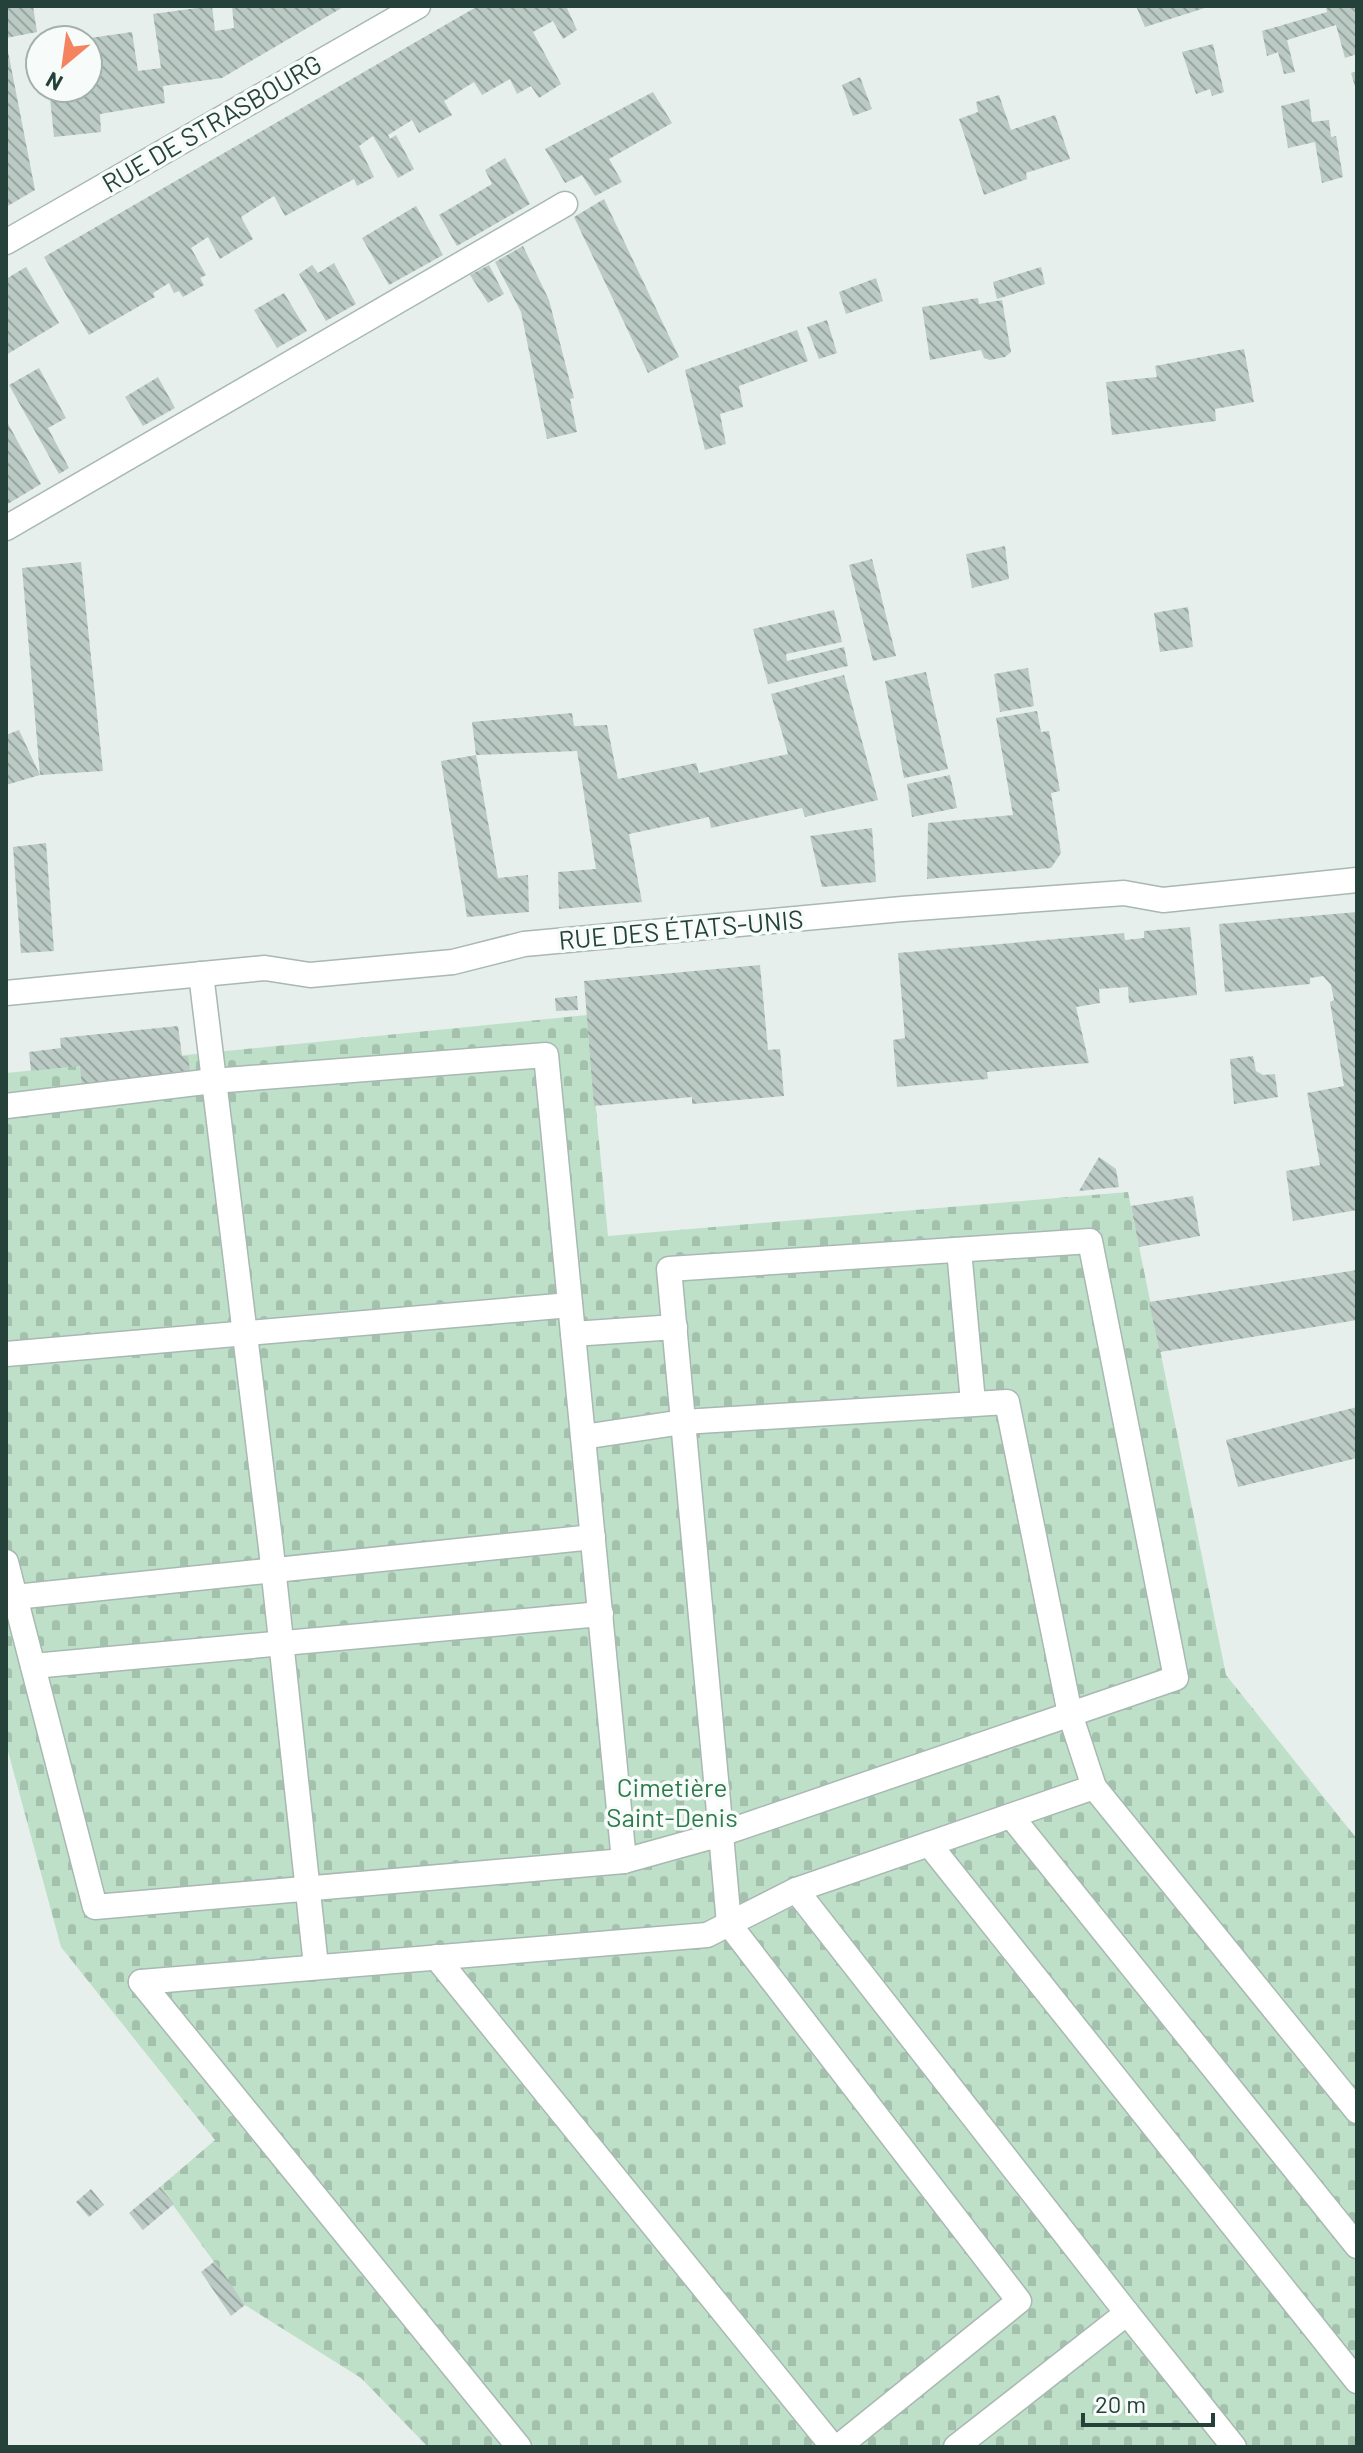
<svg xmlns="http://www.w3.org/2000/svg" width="1363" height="2453" viewBox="0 0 1363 2453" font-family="Barlow,sans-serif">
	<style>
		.cemetery { fill: url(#cemetery-stones) }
		.building { fill: url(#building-back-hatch) }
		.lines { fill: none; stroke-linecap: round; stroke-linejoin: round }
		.lane-casing { stroke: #a8b8b2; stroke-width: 27 }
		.street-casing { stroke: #a8b8b2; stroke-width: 27 }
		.lane { stroke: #fff; stroke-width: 24 }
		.street { stroke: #fff; stroke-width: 24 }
		.labels { text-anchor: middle; stroke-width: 7; stroke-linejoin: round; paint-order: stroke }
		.street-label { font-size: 26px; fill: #24423a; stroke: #f7fbf9 }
		.park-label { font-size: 26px; fill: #2d7a4b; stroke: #f7fbf9 }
	</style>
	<defs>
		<pattern id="cemetery-stones" width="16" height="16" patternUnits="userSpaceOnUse" patternTransform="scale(2)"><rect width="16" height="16" fill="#bfe0c8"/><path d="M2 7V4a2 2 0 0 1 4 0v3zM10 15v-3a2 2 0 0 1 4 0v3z" fill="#a4c1ad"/></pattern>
		<pattern id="building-back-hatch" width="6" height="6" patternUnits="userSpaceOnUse" patternTransform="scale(2)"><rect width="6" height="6" fill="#bbcac4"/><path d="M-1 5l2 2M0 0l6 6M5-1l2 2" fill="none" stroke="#98a6a0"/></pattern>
	</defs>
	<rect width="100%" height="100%" fill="#e6efeb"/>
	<path class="cemetery" d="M587,1015L608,1236L1128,1192L1226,1675L1357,1839V2447H428L361,2378L245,2305L160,2187L215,2140L61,1947L6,1744V1073Z"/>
	<g class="building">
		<path d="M6,6H33L37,32L6,38Z"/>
		<path d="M212,6L215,31L234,28L232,6H345L222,78L163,86L165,103L100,114L101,132L54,137L49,88H88L90,38L132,32L138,71L161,68L153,14Z"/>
		<path d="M478,6H566L577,30L563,39L553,21L533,32L561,84L539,98L531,86L517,94L510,79L482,95L474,82L444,101L452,115L419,133L412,120L388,135L390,139L396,135L414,169L398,178L373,136L359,146L374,177L357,186L354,179L285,216L274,196L241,217L253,239L220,259L208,237L191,248L206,275L200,278L204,285L183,297L179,291L174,293L169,283L153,293L155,297L89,335L44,257Z"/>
		<path d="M1136,6H1208V7L1145,27Z"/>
		<path d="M1326,6H1357V54L1345,58L1336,25L1287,40L1295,72L1284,74L1278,52L1267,56L1262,31L1327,12Z"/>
		<path d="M6,41L35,190L6,207Z"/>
		<path d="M1213,44L1224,92L1212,96L1210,89L1196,94L1182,52Z"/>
		<path d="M1357,71V90H1356L1351,73Z"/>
		<path d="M860,77L872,109L853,116L842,85Z"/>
		<path d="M653,92L672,123L609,159L622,182L595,196L582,175L565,183L545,149Z"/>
		<path d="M999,95L1011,130L1055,115L1070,159L1026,173L1027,179L984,195L959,119L978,112L976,102Z"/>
		<path d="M1309,99L1312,122L1329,120L1331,137L1336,136L1343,177L1322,183L1315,142L1288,148L1281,106Z"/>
		<path d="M505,158L530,204L457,246L439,215L492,184L485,170Z"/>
		<path d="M604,199L679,357L648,373L574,217Z"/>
		<path d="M416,206L443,255L389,285L362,238Z"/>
		<path d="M523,246L549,300L574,398L570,399L577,432L547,439L521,312L495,262Z"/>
		<path d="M334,263L356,304L326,321L299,274L312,265L318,273Z"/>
		<path d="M489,265L504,294L488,303L470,275Z"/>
		<path d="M26,267L59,323L6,355V279Z"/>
		<path d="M1041,267L1045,284L997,299L993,282Z"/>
		<path d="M876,278L883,301L846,314L839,292Z"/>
		<path d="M284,293L307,331L277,348L254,310Z"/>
		<path d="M978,298L979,304L1002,300L1011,352L1005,357L990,360L984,358L981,350L930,360L922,307Z"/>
		<path d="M827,320L837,353L819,359L807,327Z"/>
		<path d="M797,330L808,361L739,386L743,407L720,414L726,444L705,450L685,370Z"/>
		<path d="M1244,349L1254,402L1215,409L1216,421L1112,435L1106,382L1157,377L1155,366Z"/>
		<path d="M39,368L66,418L48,428L69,468L59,474L9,385Z"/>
		<path d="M158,377L175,408L143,426L125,397Z"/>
		<path d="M6,420L41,484L6,505Z"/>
		<path d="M1005,546L1009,579L972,588L966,554Z"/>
		<path d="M872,559L896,656L873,661L849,565Z"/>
		<path d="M81,562L103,771L40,775L22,568Z"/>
		<path d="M1188,607L1193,647L1160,652L1154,613Z"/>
		<path d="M834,610L842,642L786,654L787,661L844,647L848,666L768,684L753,629Z"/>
		<path d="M1028,668L1034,706L1000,712L994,674Z"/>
		<path d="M926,672L948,769L904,778L885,681Z"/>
		<path d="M844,675L878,800L805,817L802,808L711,828L709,817L629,834L642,902L559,909L558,872L596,869L577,751L476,755L472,722L572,713L574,726L607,725L618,779L696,763L699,773L788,754L771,694Z"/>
		<path d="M1037,711L1041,732L1049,731L1060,791L1051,793L1061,853L1051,868L927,879L928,823L1013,815L996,718Z"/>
		<path d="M19,730L40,775L6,785V735Z"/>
		<path d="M476,755L498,878L528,875L529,912L467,917L441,761Z"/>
		<path d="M950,775L957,808L912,817L907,784Z"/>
		<path d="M872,828L876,882L822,887L810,836Z"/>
		<path d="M46,843L54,951L21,953L13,847Z"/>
		<path d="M1357,912V1210L1293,1221L1286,1171L1320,1165L1307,1093L1344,1086L1330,1002L1334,1000L1331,985L1323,976L1310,978V984L1225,992L1219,924Z"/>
		<path d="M1190,927L1197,995L1129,1003L1128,987L1099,989L1100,1003L1076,1007L1089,1063L987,1072L988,1079L897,1087L893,1040L905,1038L898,953L1124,933L1125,940L1144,938V931Z"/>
		<path d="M760,965L768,1050L780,1049L784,1096L692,1104V1097L594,1106L584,981Z"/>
		<path d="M577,996L578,1010L556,1011L555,998Z"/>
		<path d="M178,1026L182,1056H188L191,1081L82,1087L80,1066L31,1071L29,1052L61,1048L60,1038Z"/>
		<path d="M1253,1056L1256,1071L1263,1075L1275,1074L1278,1097L1234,1104L1230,1059Z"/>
		<path d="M1099,1157L1116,1169L1119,1187L1079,1191Z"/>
		<path d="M1193,1196L1200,1236L1139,1247L1131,1206Z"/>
		<path d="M1357,1270V1320L1160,1352L1149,1302Z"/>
		<path d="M1357,1407V1458L1238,1487L1226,1440Z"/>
		<path d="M160,2187L174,2204L143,2230L129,2213Z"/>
		<path d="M91,2189L104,2205L89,2217L76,2202Z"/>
		<path d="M215,2261L245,2305L231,2316L201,2272Z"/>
	</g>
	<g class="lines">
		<g class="lane-casing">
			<g id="lane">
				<path d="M201,974L271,1548L316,1966"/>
				<path d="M6,1106L213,1081L546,1055L624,1861"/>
				<path d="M959,1250L973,1402"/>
				<path d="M573,1334L675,1327"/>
				<path d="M6,1354L570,1305"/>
				<path d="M583,1437L683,1422L1007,1402L1070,1714L1094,1787"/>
				<path d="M6,1562L95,1907L624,1861L721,1834L1176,1678L1090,1241L669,1269L721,1834L729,1924L1019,2301L838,2447"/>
				<path d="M15,1597L593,1537"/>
				<path d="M33,1666L601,1614"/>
				<path d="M1011,1816L1357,2246"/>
				<path d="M929,1844L1357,2381"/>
				<path d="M796,1890L1127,2313"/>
				<path d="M436,1957L833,2447"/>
				<path d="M141,1982L707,1935L796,1890L1094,1787L1357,2111"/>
				<path d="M141,1982L519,2447"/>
				<path d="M956,2447L1127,2313L1234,2447"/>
			</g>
		</g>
		<g class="street-casing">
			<g id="street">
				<path d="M6,242L418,6"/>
				<path d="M6,528L565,204"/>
				<path d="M6,993L265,968L310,975L453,962L524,944L902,909L1124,893L1163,900L1357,880"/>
			</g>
		</g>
		<use href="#lane" class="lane"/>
		<use href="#street" class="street"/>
	</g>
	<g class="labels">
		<g class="street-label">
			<text transform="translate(212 124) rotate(-30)" y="9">RUE DE STRASBOURG</text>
			<text transform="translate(681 930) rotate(-5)" y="9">RUE DES ÉTATS-UNIS</text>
		</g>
		<g class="park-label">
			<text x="672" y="1797">Cimetière<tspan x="672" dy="30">Saint-Denis</tspan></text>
		</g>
	</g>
	<rect width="1363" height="2453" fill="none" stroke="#24423a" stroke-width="16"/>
	<g transform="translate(64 64) rotate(209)"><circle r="38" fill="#f7fbf9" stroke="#a3b1ad" stroke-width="2"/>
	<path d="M0-6L14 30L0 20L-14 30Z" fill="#f4845f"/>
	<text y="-12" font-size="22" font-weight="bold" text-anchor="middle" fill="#24423a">N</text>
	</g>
	<path d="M1083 2413v12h130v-12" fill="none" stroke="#24423a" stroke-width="4"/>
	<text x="1095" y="2413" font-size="24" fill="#24423a" stroke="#f7fbf9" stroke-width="6" paint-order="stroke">20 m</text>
</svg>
